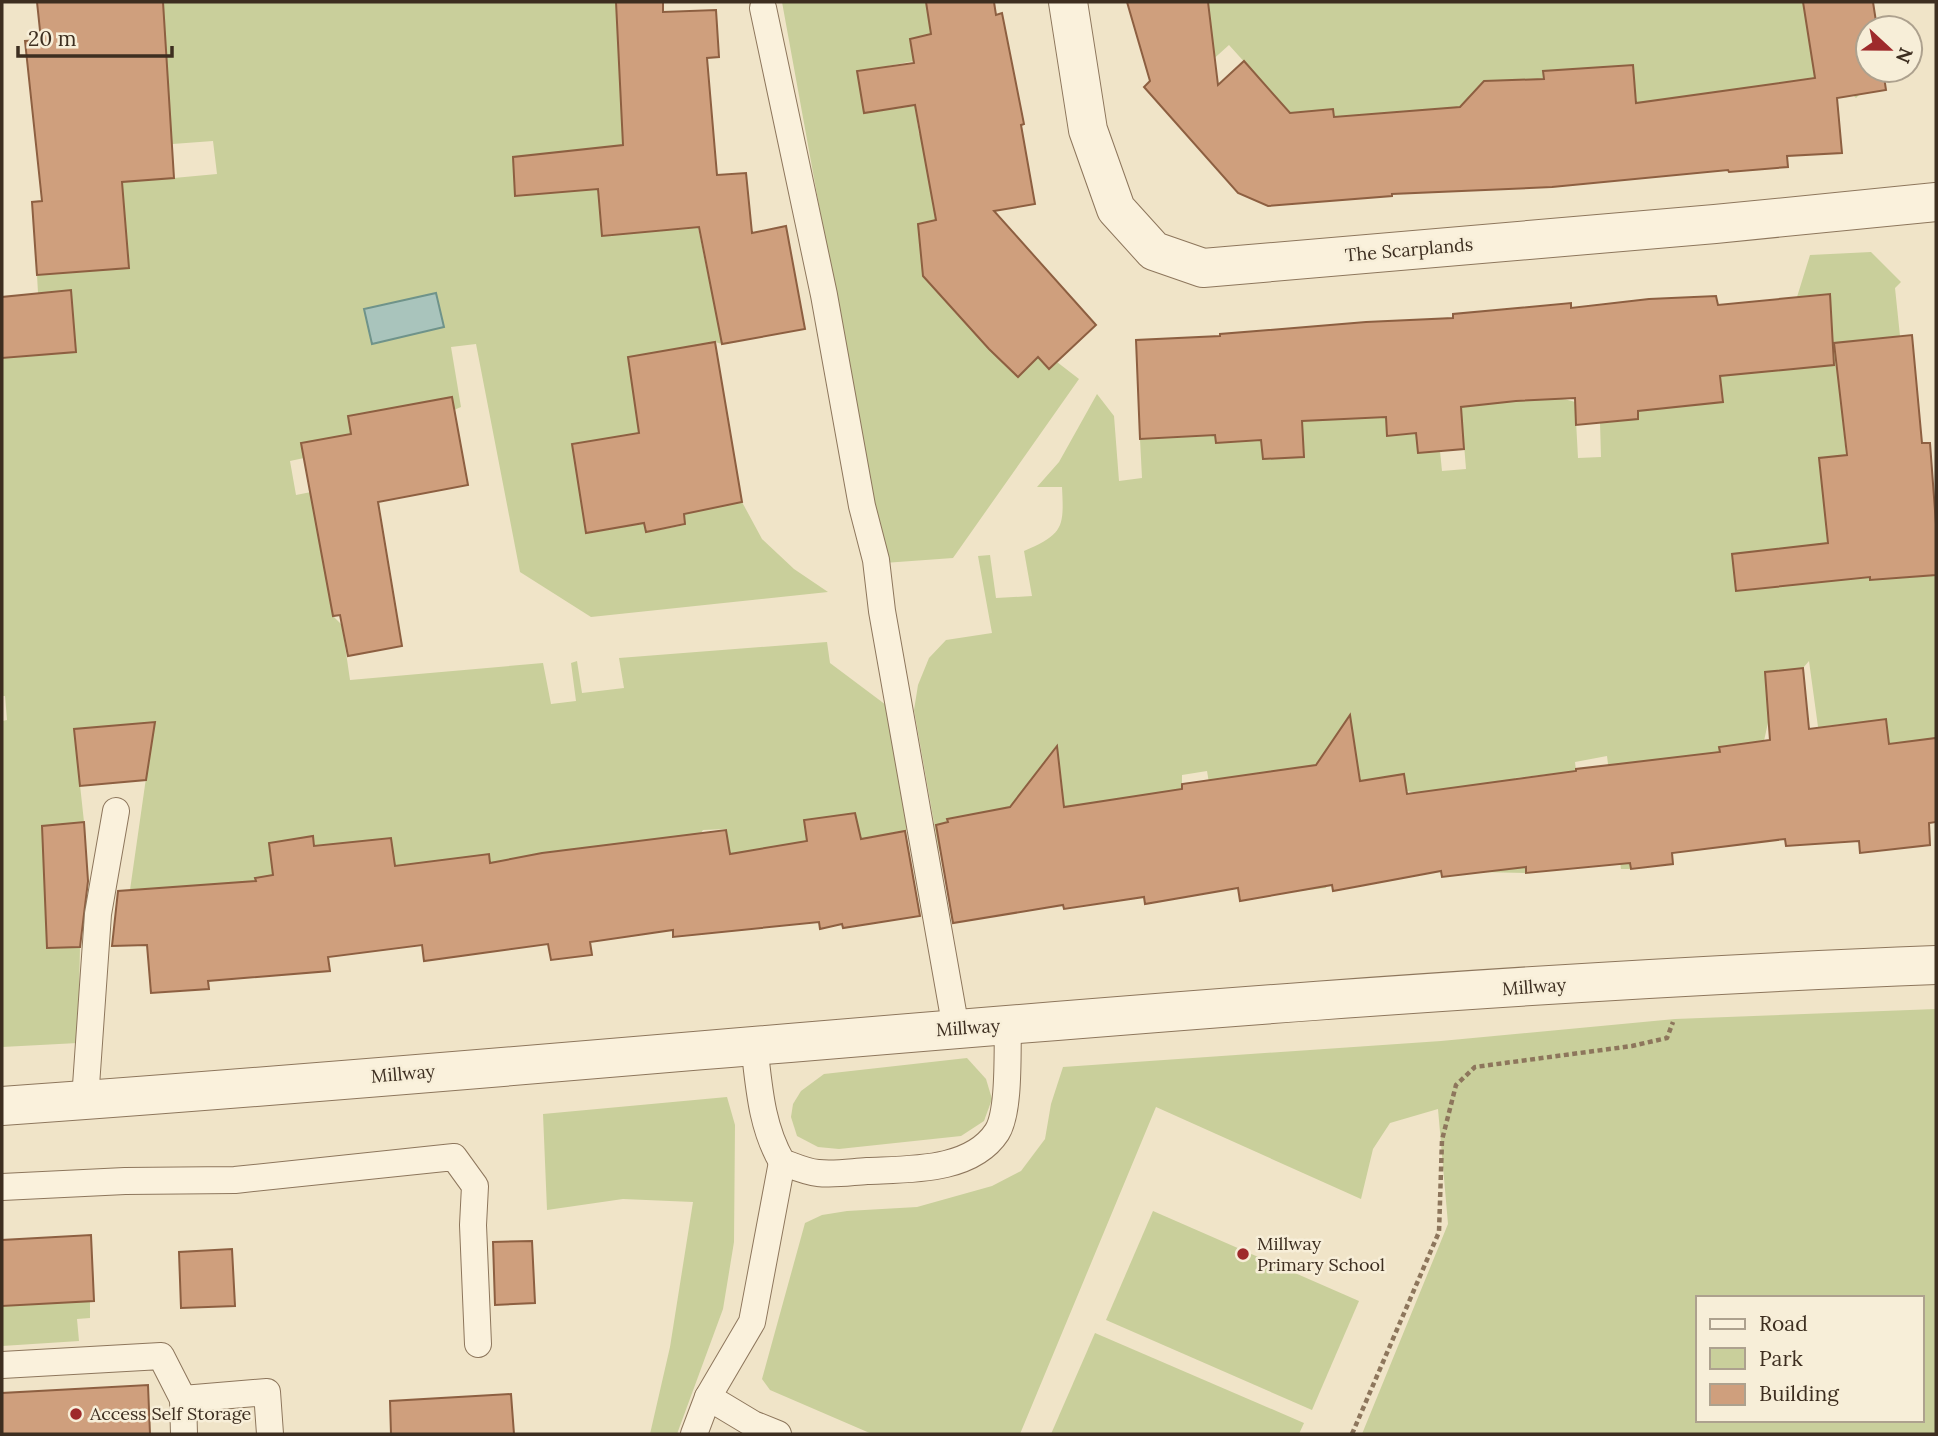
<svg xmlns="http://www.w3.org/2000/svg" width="1938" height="1436" viewBox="0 0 1938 1436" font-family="Lora,serif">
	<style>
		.green { fill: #c9cf9b; fill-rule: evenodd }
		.water { fill: #a9c4bc; stroke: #6f938a; stroke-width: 2 }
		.building { fill: #cf9f7d; stroke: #8d5f41; stroke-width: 2 }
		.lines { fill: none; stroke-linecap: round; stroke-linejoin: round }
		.service-casing { stroke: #8d765c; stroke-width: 28 }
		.minor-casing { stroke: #8d765c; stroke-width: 40 }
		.path { stroke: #8d765c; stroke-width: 4.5; stroke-dasharray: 5 3.5; stroke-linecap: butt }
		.service { stroke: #faf1dc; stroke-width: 26 }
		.minor { stroke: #faf1dc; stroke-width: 38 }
		.poi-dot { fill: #9e2a2b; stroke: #f7eed8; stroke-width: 2.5 }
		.labels { text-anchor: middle; stroke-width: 5; stroke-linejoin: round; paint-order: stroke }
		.street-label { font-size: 18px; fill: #3d2e20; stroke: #f7eed8 }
		.poi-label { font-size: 18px; fill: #3d2e20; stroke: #f7eed8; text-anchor: start }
	</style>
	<rect width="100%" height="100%" fill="#f0e4c8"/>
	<g class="green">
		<path d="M106,2H616L621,108L698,227L722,344L715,342L628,357L639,433L572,445L587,532L644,523L647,532L685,525L684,514L742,502L762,539L794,569L828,592L591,617L520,572L476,344L451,347L461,407L454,410L348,416L351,434L301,444L304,458L290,461L296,495L311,492L333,616L342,625L350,680L543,663L551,704L576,701L571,663L577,661L582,693L624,688L619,658L827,642L830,663L886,705L907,830L861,839L855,813L805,820L809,851L730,854L726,829L703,830L695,842L545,870L541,853L490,864L488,854L445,860L398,888L391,838L314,846L312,836L270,843L273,875L256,878L257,898L206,956L201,885L130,890L154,722L74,729L84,822L42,827L47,948L80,947L78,1043L2,1047V721L7,720L5,696H2V358L76,352L71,290L38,293L37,275L129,268L122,182L156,179L62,8ZM213,141L217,174L163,179L159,145Z"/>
		<path d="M782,2H926L931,34L914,61L857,72L864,113L915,106L919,134L929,131L936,220L934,288L989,349L1018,377L1038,357L1048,369L1057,362L1079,379L953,558L884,563Z"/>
		<path d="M1208,2H1803L1810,46L1860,94L1856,98L1834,77L1828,80C1763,85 1700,94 1637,106L1633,65L1544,71L1546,112L1335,129L1332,109L1311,111L1315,131L1276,119L1266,86L1229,45L1209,63Z"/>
		<path d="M1871,252L1901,282L1895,288L1900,336L1857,341L1860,379L1839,381L1846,456L1897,480L1871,580L1936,575V738L1889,744L1886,719L1827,726L1825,778L1809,661L1803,668L1765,672L1769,718L1764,741L1719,748L1729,843L1712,848L1700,755L1660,759L1623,797L1631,869H1621L1607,756L1575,762L1576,771L1515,778L1526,873L1480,872L1446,808L1444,789L1417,793L1406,791L1403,774L1360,781L1356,753L1344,745L1328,747L1319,760L1324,797L1312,814L1326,888L1299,891L1281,770L1222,778L1213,807L1207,771L1182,775V789L1064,808L1061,776L1052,769L1039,848L1001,809L948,819L952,848L939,851L914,710L918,685L929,658L946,640L992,633L978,556L990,555L996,598L1032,596L1024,551C1064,534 1064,527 1062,487H1037L1059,462L1097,394L1114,416L1119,481L1142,478L1140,439L1162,438L1213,411L1216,443L1261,440L1263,459L1304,457L1302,421L1321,420L1320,408L1384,402L1388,436L1416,433L1440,451L1442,471L1466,469L1461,407C1490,403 1549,392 1575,402L1578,458L1601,457L1600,422L1638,419L1637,401L1685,400L1694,405L1723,402L1720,376L1832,323L1830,294L1797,297L1810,255ZM1838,542L1842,580L1801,584L1795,547Z"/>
		<path d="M1936,1009V1434H1362L1448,1224L1438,1109L1390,1123L1373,1149L1361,1199L1156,1107L1020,1434H872L770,1390L762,1379L805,1223L822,1215L847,1211L917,1207L992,1186L1021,1171L1045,1139L1051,1104L1063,1067L1441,1041L1675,1019ZM1698,1298H1922V1420H1698Z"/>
		<path d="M967,1058L986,1079L992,1099L984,1121L961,1136L839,1149L818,1147L797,1136L791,1117L793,1104L801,1091L824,1074Z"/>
		<path d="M727,1097L735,1125L734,1242L723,1309L677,1434H650L670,1347L693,1202L623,1199L547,1210L543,1114Z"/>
		<path d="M1153,1211L1359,1301L1312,1410L1106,1320Z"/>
		<path d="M90,1301V1318L77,1319L79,1341L2,1346V1306Z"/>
		<path d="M1095,1333L1304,1423L1299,1434H1051Z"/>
	</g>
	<path class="water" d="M436,293L444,327L372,344L364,309Z"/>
	<g class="building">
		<path d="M37,2H163L174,178L122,182L129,268L37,275L32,202L42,201L25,41L41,40Z"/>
		<path d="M616,2H663V12L716,10L719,57L707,58L717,175L746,173L752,233L786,226L805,329L722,344L699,227L602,236L598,189L515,196L513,157L623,145Z"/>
		<path d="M926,2H994L996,15L1002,13L1024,124L1021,125L1035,204L994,211L1096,325L1049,369L1038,357L1018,377L989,349L923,276L918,224L936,220L915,105L864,113L857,71L914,63L910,39L931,34Z"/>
		<path d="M1127,2H1208L1218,85L1244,61L1290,113L1333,109L1334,117L1460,107L1484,81L1544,79L1543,71L1633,65L1636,103L1815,78L1803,2H1873L1877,28H1868V70H1883L1886,90L1837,98L1842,153L1787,156L1788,167L1729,172L1728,170L1552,187L1392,194V196L1268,206L1238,193L1144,87L1150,81Z"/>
		<path d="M71,290L76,352L2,358V297Z"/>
		<path d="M1830,294L1834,365L1720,376L1723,402L1638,411V419L1576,425L1575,398L1516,401L1461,407L1464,449L1418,453L1416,433L1387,436L1386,417L1302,421L1304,457L1263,459L1261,440L1216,443L1215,435L1140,439L1136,340L1220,336V334L1366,322L1453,318V314L1571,303V308L1649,299L1716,296L1718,305Z"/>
		<path d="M1912,335L1922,443H1930L1936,524V575L1870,580V577L1736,591L1732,554L1828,543L1819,458L1847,455L1834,343Z"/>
		<path d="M715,342L742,502L684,514L685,524L646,532L644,523L586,533L572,444L639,433L628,357Z"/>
		<path d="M452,397L468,485L378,502L402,646L348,656L340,615L333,616L301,443L351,434L348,416Z"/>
		<path d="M1803,668L1809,729L1886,719L1889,744L1936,738V822L1929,823L1930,845L1860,853L1859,841L1786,846L1785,839L1672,853L1673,864L1631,869L1630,863L1526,873V867L1442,877L1441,871L1333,891L1332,885L1240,901L1238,888L1145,904L1144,897L1064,909L1063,905L953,923L936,825L948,822L947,819L1010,807L1057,746L1064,807L1182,789V784L1316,765L1350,715L1360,781L1404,774L1407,794L1576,771V769L1720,752L1719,747L1770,740L1765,672Z"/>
		<path d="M155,722L146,780L80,786L74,729Z"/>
		<path d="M855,813L861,839L905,831L920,916L843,928L842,924L820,929L819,922L673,937V930L590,942L592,955L551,960L548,944L424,961L422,945L328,957L330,971L208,981L209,989L151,993L147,945L112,946L118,891L256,881L255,878L273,875L269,843L313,836L314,846L391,838L395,866L489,854L490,863L542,853L726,830L730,854L807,841L804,820Z"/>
		<path d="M84,822L88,881L80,947L47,948L42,826Z"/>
		<path d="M91,1235L94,1301L2,1306V1240Z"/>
		<path d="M532,1241L535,1303L495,1305L493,1242Z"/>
		<path d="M232,1249L235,1306L181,1308L179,1252Z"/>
		<path d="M148,1385L150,1434H2V1393Z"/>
		<path d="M511,1394L514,1434H391L390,1401Z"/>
	</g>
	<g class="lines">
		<g class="service-casing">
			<g id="service">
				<path d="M763,8L824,295L862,506L876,560L882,611L956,1029"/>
				<path d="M754,1044C759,1086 761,1126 782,1162C793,1166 806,1172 818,1173C834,1175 851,1172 867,1171C908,1169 971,1172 997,1132C1010,1111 1007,1051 1008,1025"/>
				<path d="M85,1100L98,914L116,811"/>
				<path d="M2,1187L125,1181L235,1180L454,1157L475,1186L473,1225L478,1344"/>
				<path d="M2,1365L161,1356L183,1399"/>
				<path d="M708,1397L753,1424L778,1434"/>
				<path d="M184,1434L183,1399L267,1392L270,1434"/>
				<path d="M694,1434L708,1397L752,1322L782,1162"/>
			</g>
		</g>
		<g class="minor-casing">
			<g id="minor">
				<path d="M1068,2L1088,130L1116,209L1154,251L1203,268L1715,224L1936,202"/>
				<path d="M2,1106C647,1061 1290,990 1936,965"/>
			</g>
		</g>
		<path class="path" d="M1352,1434L1439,1232L1442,1140L1456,1085L1475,1067L1632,1046L1667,1038L1673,1022"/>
		<use href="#service" class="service"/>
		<use href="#minor" class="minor"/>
	</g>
	<g class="poi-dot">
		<circle cx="1243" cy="1254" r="7"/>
		<circle cx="76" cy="1414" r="7"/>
	</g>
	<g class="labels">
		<g class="street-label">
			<text transform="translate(1409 250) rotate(-5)" y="6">The Scarplands</text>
			<text transform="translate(1534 987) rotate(-4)" y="6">Millway</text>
			<text transform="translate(968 1028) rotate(-4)" y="6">Millway</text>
			<text transform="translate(403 1074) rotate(-5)" y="6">Millway</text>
		</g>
		<g class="poi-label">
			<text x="1257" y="1250">Millway<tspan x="1257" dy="21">Primary School</tspan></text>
			<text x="90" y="1420">Access Self Storage</text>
		</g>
	</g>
	<rect width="1938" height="1436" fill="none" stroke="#3d2e20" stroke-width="7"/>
	<rect x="1696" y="1296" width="228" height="126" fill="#f7eed8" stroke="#ada18e" stroke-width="2"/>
	<rect x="1710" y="1319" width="35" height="10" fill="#faf1dc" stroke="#ada18e" stroke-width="2"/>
	<text x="1759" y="1331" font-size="21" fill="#3d2e20">Road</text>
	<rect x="1710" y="1348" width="35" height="21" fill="#c9cf9b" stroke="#ada18e" stroke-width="2"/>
	<text x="1759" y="1366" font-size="21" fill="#3d2e20">Park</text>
	<rect x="1710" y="1384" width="35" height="21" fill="#cf9f7d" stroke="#ada18e" stroke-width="2"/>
	<text x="1759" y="1401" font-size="21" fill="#3d2e20">Building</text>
	<g transform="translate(1889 49) rotate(112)"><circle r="33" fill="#f7eed8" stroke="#ada18e" stroke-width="2"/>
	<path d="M0-5L12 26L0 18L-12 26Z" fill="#9e2a2b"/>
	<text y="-10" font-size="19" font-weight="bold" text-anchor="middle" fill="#3d2e20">N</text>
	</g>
	<path d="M18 46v10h154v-10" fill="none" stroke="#3d2e20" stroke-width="3.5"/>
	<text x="28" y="46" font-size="21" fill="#3d2e20" stroke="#f7eed8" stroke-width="5" paint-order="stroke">20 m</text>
</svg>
